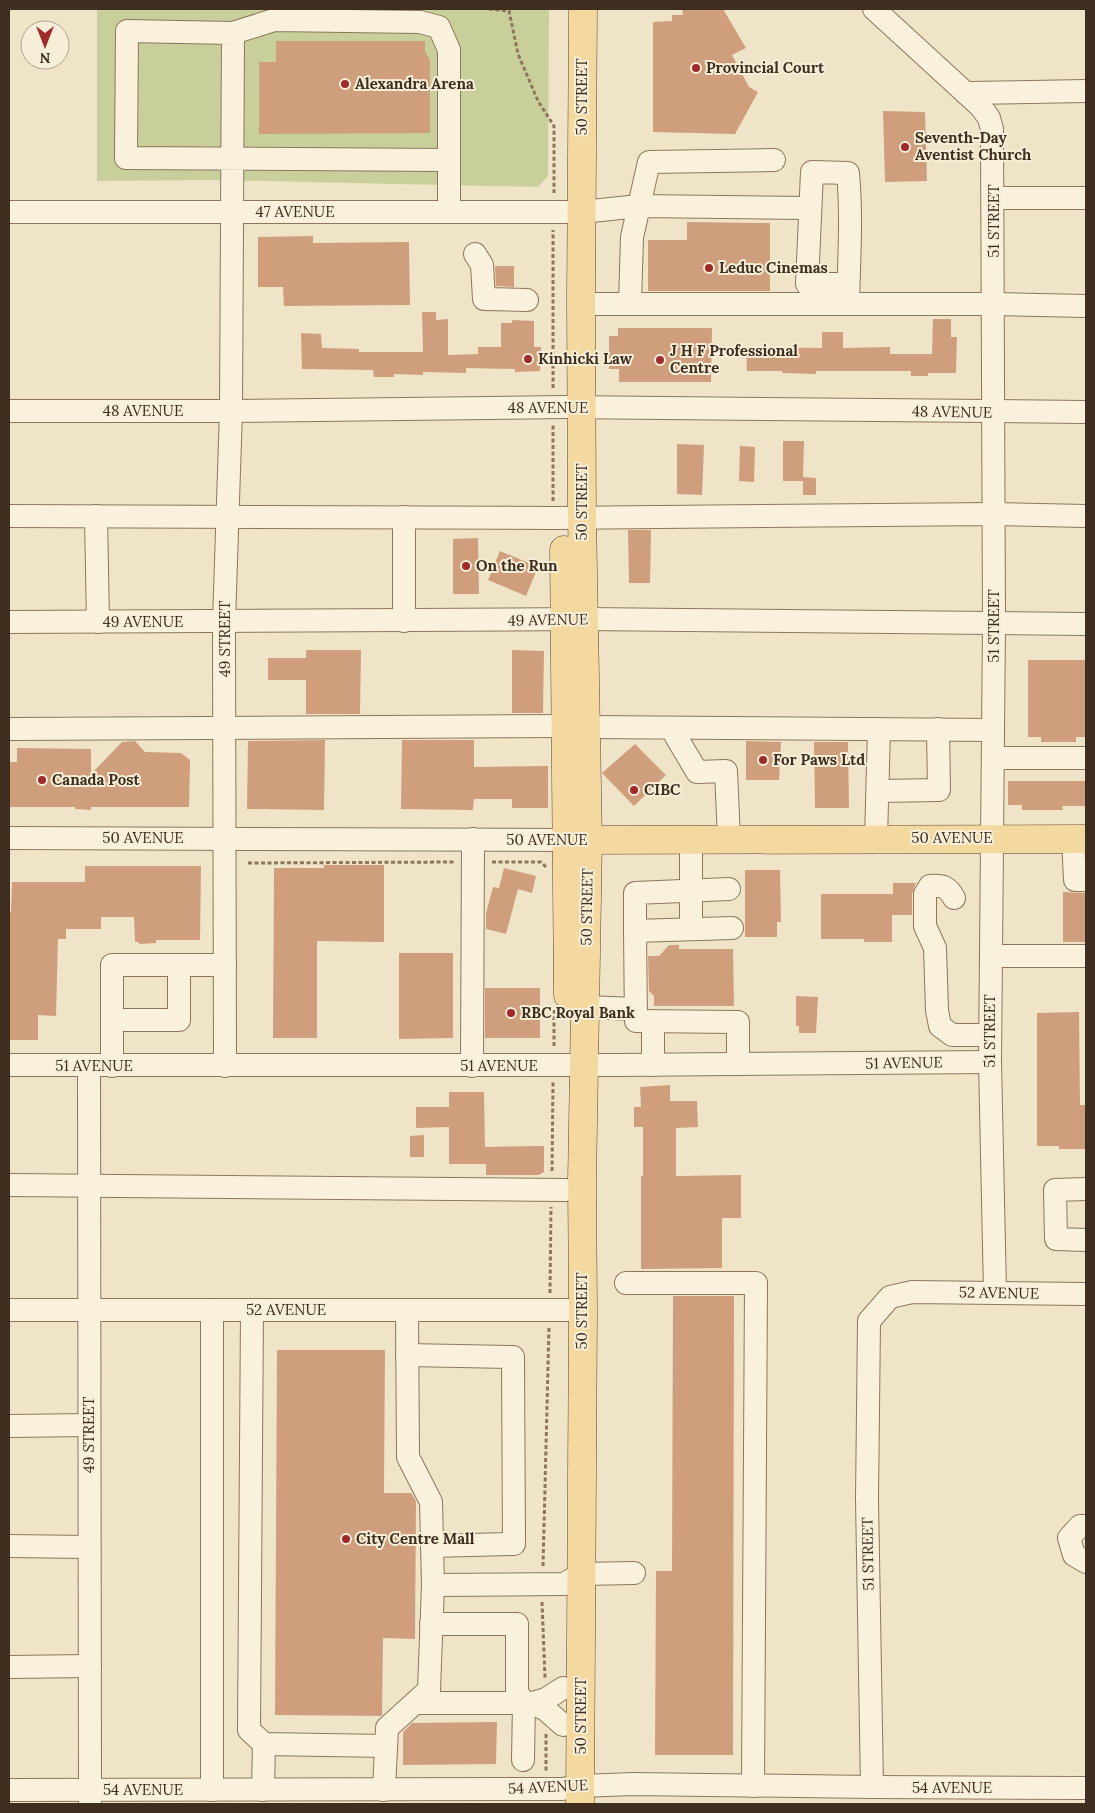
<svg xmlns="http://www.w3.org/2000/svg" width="1095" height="1813" viewBox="0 0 1095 1813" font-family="Lora,serif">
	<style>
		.green { fill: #c9cf9b }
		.building { fill: #cf9f7d }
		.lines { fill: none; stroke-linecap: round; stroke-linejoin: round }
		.minor-casing { stroke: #8d765c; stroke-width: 24 }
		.major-casing { stroke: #5b4430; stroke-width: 29 }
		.path { stroke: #8d765c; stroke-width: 3; stroke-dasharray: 4 2.5; stroke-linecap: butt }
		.minor { stroke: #faf1dc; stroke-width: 22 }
		.major { stroke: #f3d9a0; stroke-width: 28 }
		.poi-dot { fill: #9e2a2b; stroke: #f7eed8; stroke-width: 2 }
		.labels { text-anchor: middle; stroke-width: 4; stroke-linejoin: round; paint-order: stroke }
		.poi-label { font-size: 15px; font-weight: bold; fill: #3d2e20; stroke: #f7eed8; text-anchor: start }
		.street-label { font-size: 15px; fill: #3d2e20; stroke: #f7eed8 }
	</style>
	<rect width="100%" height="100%" fill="#f0e4c8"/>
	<path class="green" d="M97,9H549L548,176L538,187L215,180L97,181Z"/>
	<g class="building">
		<path d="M682,9H723L746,48L732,55L749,87L758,92L735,134L653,132V22L672,21V15H683Z"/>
		<path d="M276,41H425V51L430,60V133L259,134V62H276Z"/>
		<path d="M883,111L925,112L927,181L885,182Z"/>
		<path d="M687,222L770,223V291H648V240H687Z"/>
		<path d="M313,236V243L409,242L410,305L284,306L283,287H258V237Z"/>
		<path d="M495,266H514V287L496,286Z"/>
		<path d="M422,312H436V320L448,319V355L478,354V347H501V323H512V320L534,321V347H541L540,371L515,372V369L466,368V373L423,372V375L394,374V377H374L373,370L302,369L301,333L321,334L322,348L359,349V352H423Z"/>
		<path d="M933,319H951V337H957L956,373H928V376H911V371H816V374L782,373V371H747L746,347L822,348V332H843V348L890,347V354H932Z"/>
		<path d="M618,328H712L711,382H619V369H609V336H618Z"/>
		<path d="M783,441H804L803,477L816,478V495H803V481H783Z"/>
		<path d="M677,444L704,445L702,495L677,494Z"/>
		<path d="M740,446L755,447L754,482L739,481Z"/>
		<path d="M628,530H651L650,583H629Z"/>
		<path d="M478,538L479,594H453V539Z"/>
		<path d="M500,551L538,567L526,596L488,580Z"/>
		<path d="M306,650H361L360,714H306V680H268V658H306Z"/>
		<path d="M512,650L544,651L543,713H512Z"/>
		<path d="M1028,660H1086V737H1076V742H1041V737H1028Z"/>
		<path d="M325,740L324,810L247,809L248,741Z"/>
		<path d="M402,740H474V767L548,766V808H512V799H474L473,810L401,809Z"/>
		<path d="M135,741L145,752L181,753L190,760L189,807H91V810L75,809V807H9V762H17V748L91,749V774L122,742Z"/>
		<path d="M746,741L781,742L779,780H746Z"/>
		<path d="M814,742H848L849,808H815Z"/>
		<path d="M635,744L666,775L634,806L602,773Z"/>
		<path d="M1008,781H1086V806H1062L1063,810H1022V805H1008Z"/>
		<path d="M324,865H384V942L317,941V1038H273L274,868H324Z"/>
		<path d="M85,866H201L200,940H156V943L139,944V942H135L134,917H101V929H66V939H58L56,1016L38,1015V1040H9V912H11L12,882H85Z"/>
		<path d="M504,868L536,876L532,893L518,889L506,934L486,929V913L493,887L499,888Z"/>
		<path d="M745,870H780L781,922H777V937H745Z"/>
		<path d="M893,883H916L912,894V915H892V942H864V939H821V894H893Z"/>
		<path d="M1063,892L1086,893V942H1063Z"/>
		<path d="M669,945H679V949H733L734,1006H654V996L649,991L648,956H659Z"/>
		<path d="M399,953H453V1038L399,1039Z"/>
		<rect x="485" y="988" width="55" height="50"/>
		<path d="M796,996L818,997L816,1033H799V1026H796Z"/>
		<path d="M1079,1012L1080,1105H1086V1149H1059V1146H1037V1013Z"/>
		<path d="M670,1085V1101H697L698,1127L676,1128V1176L741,1175V1218H722V1268L641,1269V1176H643V1127H634V1107H641L640,1087Z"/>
		<path d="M449,1092H484L485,1147L544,1146V1172L539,1175H486V1164H449V1127L416,1128V1107H449Z"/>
		<path d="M424,1135V1157H410V1136Z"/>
		<path d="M673,1296H734L733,1755H655L656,1571H672Z"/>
		<path d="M277,1350H385L384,1493H411L416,1501L415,1639L383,1638L382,1715L381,1716L275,1715Z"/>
		<path d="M497,1722L496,1764L403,1765V1732L412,1723Z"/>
	</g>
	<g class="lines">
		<g class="minor-casing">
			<g id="minor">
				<path d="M874,9L981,107L989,118L992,129L994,624L990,1062L995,1292"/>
				<path d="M233,33L274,20L420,22L439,27L449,50V212"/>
				<path d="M966,93L1086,91"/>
				<path d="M994,198H1086"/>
				<path d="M9,212H582L639,206L649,162L774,160"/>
				<path d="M475,254L482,265L484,299L527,300"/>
				<path d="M581,304H994L1086,306"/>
				<path d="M630,304L632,237L639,206L809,208"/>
				<path d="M848,304C849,260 852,216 848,173L812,172L807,284H848"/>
				<path d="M9,411H231L565,407L1086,412"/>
				<path d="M9,516L553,518L994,514L1086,516"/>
				<path d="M96,516L98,622"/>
				<path d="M404,517V621"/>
				<path d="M9,622L584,619L1086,624"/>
				<path d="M586,727L993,730"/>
				<path d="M671,728L697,772L726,771L729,839"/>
				<path d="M9,729L565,726"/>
				<path d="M993,758H1086"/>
				<path d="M878,791L939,790L938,729"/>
				<path d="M9,838L566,840"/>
				<path d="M691,839V928"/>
				<path d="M876,839L879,729"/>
				<path d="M1073,839L1075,880H1086"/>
				<path d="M954,898C948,887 943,885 930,886L925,894V926L935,948L937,1010L940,1026L952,1035H990"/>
				<path d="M732,928L635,931L636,1021L738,1022V1064"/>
				<path d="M635,931V893L729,889"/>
				<path d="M991,956H1086"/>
				<path d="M586,1007L636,1009"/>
				<path d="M112,1020H179V965"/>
				<path d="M653,1021V1065"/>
				<path d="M9,1065H616L990,1062"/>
				<path d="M89,1066L90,1804"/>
				<path d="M112,1066V965H225"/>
				<path d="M225,1066L224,622L231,411L233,33L127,31L126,158L449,160"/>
				<path d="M472,1066L473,839"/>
				<path d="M9,1185L566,1190"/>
				<path d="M1086,1189L1055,1190L1056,1239L1086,1240"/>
				<path d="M626,1283H756L753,1786"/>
				<path d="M9,1310H583"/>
				<path d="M252,1310L249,1730L264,1744L386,1746"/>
				<path d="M407,1355L513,1357L514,1544L432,1546"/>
				<path d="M9,1426L89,1425"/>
				<path d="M1086,1526H1080L1069,1538L1074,1555L1086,1562"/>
				<path d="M9,1546L89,1547"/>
				<path d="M433,1585L564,1584L581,1574L634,1573"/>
				<path d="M431,1624H517V1692L524,1703L523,1760"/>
				<path d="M9,1667L90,1666"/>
				<path d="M416,1703H532"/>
				<path d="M563,1725L546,1710L532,1703L546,1699L563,1688"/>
				<path d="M872,1787L867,1499L869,1321L890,1297L912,1292L1086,1294"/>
				<path d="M9,1790L562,1789L580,1786L633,1784L872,1787L1086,1788"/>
				<path d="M212,1790V1310"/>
				<path d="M263,1790L264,1744"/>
				<path d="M384,1790L387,1728L429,1690L433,1585L431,1502L408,1457L407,1310"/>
			</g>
		</g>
		<g class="major-casing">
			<g id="major">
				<path d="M564,550L568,995"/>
				<path d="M570,840L1086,839"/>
				<path d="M580,1804L583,1310L582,1181L588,840L582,518L581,300L583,9"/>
			</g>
		</g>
		<g class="path">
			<path d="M489,9L509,11L518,54L538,101L554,126V193"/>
			<path d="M553,388V230"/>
			<path d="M553,501V425"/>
			<path d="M492,862H541L546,867"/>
			<path d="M248,863L456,862"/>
			<path d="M554,1046V1010"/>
			<path d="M552,1171L553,1082"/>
			<path d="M550,1293L551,1207"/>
			<path d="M543,1566L549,1327"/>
			<path d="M542,1602L545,1678"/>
			<path d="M546,1734V1771"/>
		</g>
		<use href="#minor" class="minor"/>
		<use href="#major" class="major"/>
	</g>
	<g class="poi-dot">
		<circle cx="696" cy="68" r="5"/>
		<circle cx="345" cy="84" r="5"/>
		<circle cx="905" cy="147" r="5"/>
		<circle cx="709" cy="268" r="5"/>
		<circle cx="528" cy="359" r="5"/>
		<circle cx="660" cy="360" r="5"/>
		<circle cx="466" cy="566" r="5"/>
		<circle cx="763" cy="760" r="5"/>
		<circle cx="42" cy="780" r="5"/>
		<circle cx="634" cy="790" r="5"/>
		<circle cx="511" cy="1013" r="5"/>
		<circle cx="346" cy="1539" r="5"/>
	</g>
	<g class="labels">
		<g class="poi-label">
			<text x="706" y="73">Provincial Court</text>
			<text x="355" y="89">Alexandra Arena</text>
			<text x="915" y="143">Seventh-Day<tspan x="915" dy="17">Aventist Church</tspan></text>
			<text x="719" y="273">Leduc Cinemas</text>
			<text x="670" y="356">J H F Professional<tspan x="670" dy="17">Centre</tspan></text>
			<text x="538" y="364">Kinhicki Law</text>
			<text x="476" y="571">On the Run</text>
			<text x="773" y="765">For Paws Ltd</text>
			<text x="52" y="785">Canada Post</text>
			<text x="644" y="795">CIBC</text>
			<text x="521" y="1018">RBC Royal Bank</text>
			<text x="356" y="1544">City Centre Mall</text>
		</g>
		<g class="street-label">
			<text transform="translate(582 97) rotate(-90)" y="5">50 STREET</text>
			<text x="295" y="217">47 AVENUE</text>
			<text transform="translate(994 221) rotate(-90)" y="5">51 STREET</text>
			<text x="548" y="413">48 AVENUE</text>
			<text x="143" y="416">48 AVENUE</text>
			<text transform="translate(952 412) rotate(1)" y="5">48 AVENUE</text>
			<text transform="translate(582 502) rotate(-90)" y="5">50 STREET</text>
			<text transform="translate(548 620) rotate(-1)" y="5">49 AVENUE</text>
			<text x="143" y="627">49 AVENUE</text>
			<text transform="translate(994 626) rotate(-90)" y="5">51 STREET</text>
			<text transform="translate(225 639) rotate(-90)" y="5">49 STREET</text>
			<text x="143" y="843">50 AVENUE</text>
			<text x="952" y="843">50 AVENUE</text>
			<text x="547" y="845">50 AVENUE</text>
			<text transform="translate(587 907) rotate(-89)" y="5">50 STREET</text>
			<text transform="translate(990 1031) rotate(-90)" y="5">51 STREET</text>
			<text transform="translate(904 1063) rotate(-1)" y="5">51 AVENUE</text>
			<text x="94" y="1071">51 AVENUE</text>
			<text x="499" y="1071">51 AVENUE</text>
			<text transform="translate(999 1293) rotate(1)" y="5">52 AVENUE</text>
			<text x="286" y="1315">52 AVENUE</text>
			<text transform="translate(582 1311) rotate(-90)" y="5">50 STREET</text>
			<text transform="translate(89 1435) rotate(-90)" y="5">49 STREET</text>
			<text transform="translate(868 1554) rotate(-91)" y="5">51 STREET</text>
			<text transform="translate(581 1716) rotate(-90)" y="5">50 STREET</text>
			<text transform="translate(548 1787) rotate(-3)" y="5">54 AVENUE</text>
			<text x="952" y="1793">54 AVENUE</text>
			<text x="143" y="1795">54 AVENUE</text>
		</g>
	</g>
	<rect width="1095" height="1813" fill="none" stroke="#3d2e20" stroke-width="20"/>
	<g transform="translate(45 45) rotate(180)"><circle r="24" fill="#f7eed8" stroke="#ada18e"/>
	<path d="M0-4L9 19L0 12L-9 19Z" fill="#9e2a2b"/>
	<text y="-8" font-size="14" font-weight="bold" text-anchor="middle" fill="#3d2e20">N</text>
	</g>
</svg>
